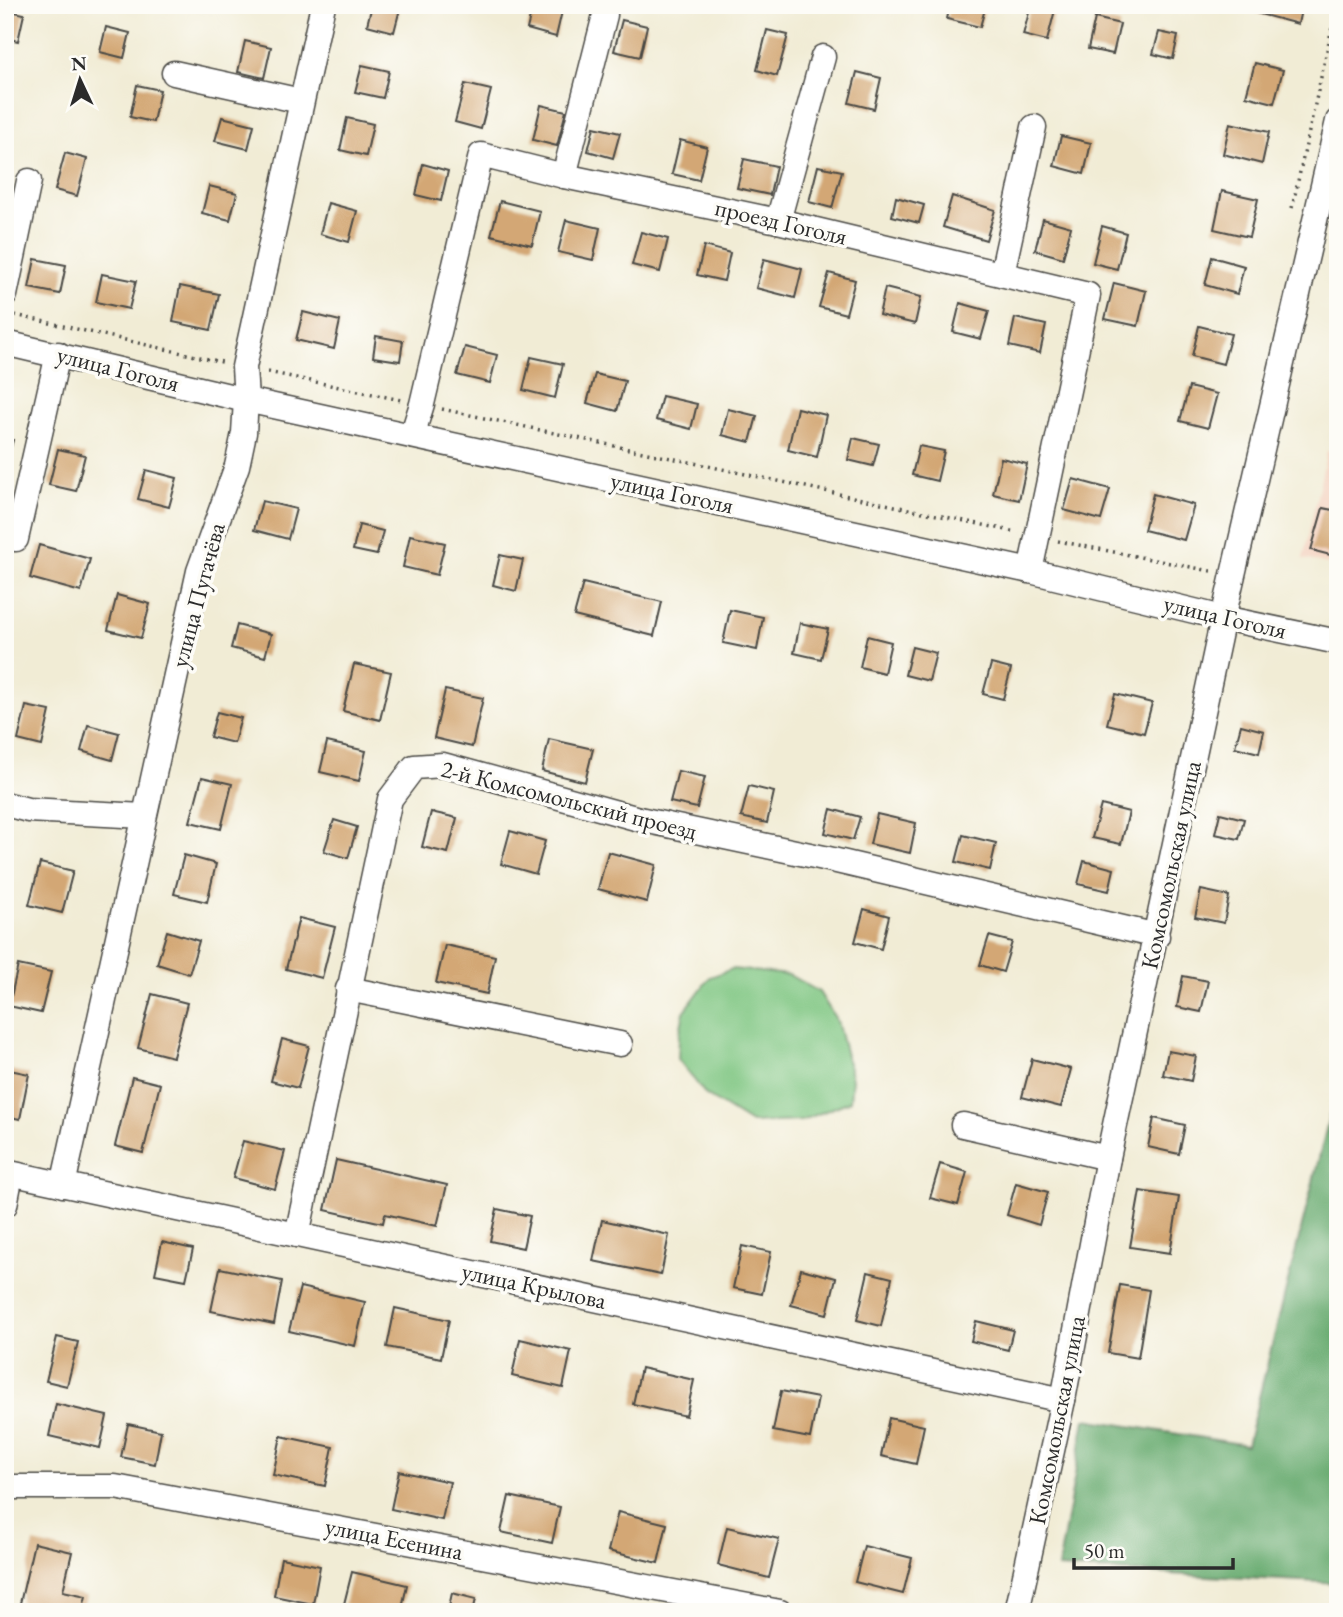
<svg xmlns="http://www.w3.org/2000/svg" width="1343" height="1617" viewBox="0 0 1343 1617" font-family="'EB Garamond',serif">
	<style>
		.built { fill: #f4d3c1 }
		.green { fill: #7fc682; stroke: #557856; stroke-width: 2 }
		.forest { fill: #67ab70; stroke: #496b4e; stroke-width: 2 }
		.building { fill: #d3a775 }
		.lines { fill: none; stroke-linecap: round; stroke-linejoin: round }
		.minor-casing { stroke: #494844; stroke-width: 27 }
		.path { stroke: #494844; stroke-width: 3.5; stroke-dasharray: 2 5; stroke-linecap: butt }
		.minor { stroke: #fff; stroke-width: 24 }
		.labels { text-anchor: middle; stroke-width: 7; stroke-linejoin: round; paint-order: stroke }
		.street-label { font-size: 24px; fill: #2b2b2b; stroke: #fdfcf7 }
	</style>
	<rect width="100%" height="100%" fill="#fdfcf7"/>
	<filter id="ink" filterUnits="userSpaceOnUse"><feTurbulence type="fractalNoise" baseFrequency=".0143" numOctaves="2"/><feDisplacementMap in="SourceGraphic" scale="14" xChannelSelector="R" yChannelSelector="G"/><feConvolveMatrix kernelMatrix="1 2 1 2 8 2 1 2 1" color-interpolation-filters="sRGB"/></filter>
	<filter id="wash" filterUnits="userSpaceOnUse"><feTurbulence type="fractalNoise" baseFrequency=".00686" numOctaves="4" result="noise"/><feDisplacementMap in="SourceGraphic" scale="28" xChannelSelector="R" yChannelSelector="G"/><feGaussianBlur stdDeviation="1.57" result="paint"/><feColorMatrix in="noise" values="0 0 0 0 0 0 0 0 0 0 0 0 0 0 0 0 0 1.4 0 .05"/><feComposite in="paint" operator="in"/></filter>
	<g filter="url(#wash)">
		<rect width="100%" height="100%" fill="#f1ecd5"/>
		<path class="built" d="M1327,451L1338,453V566L1303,559Z"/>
		<path class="green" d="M732,969L789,975L819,992L837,1021L852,1079L850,1101L801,1121L751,1123L706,1095L678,1059L679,1037L684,1012L710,977Z"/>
		<path class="forest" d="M1338,1082V1583L1058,1568L1085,1419L1247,1445Z"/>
		<g id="blocks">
			<g class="building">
				<path d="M372,5H401L394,32L367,25Z"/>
				<path d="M533,5L563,7L556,37L527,29Z"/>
				<path d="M896,5H924L922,12Z"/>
				<path d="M950,5H986L980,27L947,19Z"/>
				<path d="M1031,5L1055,10L1047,41L1023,35Z"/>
				<path d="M1258,5H1302L1298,24L1256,13Z"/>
				<path d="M5,10L24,14L18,41L5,38Z"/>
				<path d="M1095,18L1120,24L1113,54L1088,49Z"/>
				<path d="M622,20L647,26L640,57L614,51Z"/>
				<path d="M106,27L130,33L124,58L100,52Z"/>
				<path d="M767,30L788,35L777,76L757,70Z"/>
				<path d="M1159,32L1178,36L1173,59L1153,54Z"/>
				<path d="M245,41L271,47L264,78L238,72Z"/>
				<path d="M1255,63L1283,70L1274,103L1246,96Z"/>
				<path d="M362,65L389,71L383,98L355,92Z"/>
				<path d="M857,72L881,78L874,109L849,103Z"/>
				<path d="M465,84L491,90L481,129L455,122Z"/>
				<path d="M137,85L160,90L153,122L130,117Z"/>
				<path d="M541,105L566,111L557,146L533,140Z"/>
				<path d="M222,117L254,125L248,149L215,141Z"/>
				<path d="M347,118L373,124L366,156L340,150Z"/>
				<path d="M1230,123L1269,132L1262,164L1223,154Z"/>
				<path d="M594,127L620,133L613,158L588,151Z"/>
				<path d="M1061,136L1091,143L1084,174L1054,166Z"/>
				<path d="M680,140L707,147L699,180L672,174Z"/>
				<path d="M65,153L87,159L77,196L55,190Z"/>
				<path d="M744,159L776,166L770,195L737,188Z"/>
				<path d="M423,164L448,171L441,201L416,195Z"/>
				<path d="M818,166L842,171L832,208L809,202Z"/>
				<path d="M209,186L237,193L230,220L202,213Z"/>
				<path d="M1222,191L1258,199L1249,237L1214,229Z"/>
				<path d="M952,196L995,210L986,240L943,227Z"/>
				<path d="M896,197L924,205L919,223L892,216Z"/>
				<path d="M500,201L540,211L532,245L491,235Z"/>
				<path d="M328,203L357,211L349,242L320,234Z"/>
				<path d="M1043,219L1071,227L1063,258L1035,250Z"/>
				<path d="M566,220L600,228L593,260L558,252Z"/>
				<path d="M1102,226L1126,233L1117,269L1093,263Z"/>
				<path d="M641,232L668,239L660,272L632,265Z"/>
				<path d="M704,246L730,253L724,281L697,275Z"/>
				<path d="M1212,257L1244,266L1237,294L1205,285Z"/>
				<path d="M35,259L66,265L60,294L29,288Z"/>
				<path d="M764,259L802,269L795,298L756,288Z"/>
				<path d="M829,273L855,280L846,314L819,307Z"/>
				<path d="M102,274L136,281L129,309L96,302Z"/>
				<path d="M1114,283L1146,291L1138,326L1105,319Z"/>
				<path d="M180,286L219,294L211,330L173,322Z"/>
				<path d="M885,288L921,297L915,324L879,315Z"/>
				<path d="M960,303L989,311L981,339L953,332Z"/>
				<path d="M303,312L340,321L334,349L296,340Z"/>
				<path d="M1015,318L1046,325L1040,353L1009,346Z"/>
				<path d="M1199,326L1231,334L1223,364L1192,356Z"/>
				<path d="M376,336L403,341L400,361L373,357Z"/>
				<path d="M465,347L497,355L490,383L457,375Z"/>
				<path d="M531,357L563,364L555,398L523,390Z"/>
				<path d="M595,374L625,381L617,411L587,403Z"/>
				<path d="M1189,387L1217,394L1208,428L1180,421Z"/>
				<path d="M662,396L697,404L691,429L656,420Z"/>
				<path d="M797,408L826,415L817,457L788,450Z"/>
				<path d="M728,409L757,416L750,442L722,435Z"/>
				<path d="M5,438L13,440L6,466H5Z"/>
				<path d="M853,438L879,444L873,466L848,460Z"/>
				<path d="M919,446L944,451L937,481L912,475Z"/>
				<path d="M58,449L85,455L76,491L49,485Z"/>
				<path d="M1001,458L1027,464L1019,500L993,494Z"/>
				<path d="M146,470L177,478L169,507L138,499Z"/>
				<path d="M1073,479L1110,489L1101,520L1064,510Z"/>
				<path d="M1153,494L1194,505L1184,540L1144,530Z"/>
				<path d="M262,501L296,509L288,539L254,530Z"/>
				<path d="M1323,508L1338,511V557L1311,550Z"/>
				<path d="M359,525L383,531L377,555L353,550Z"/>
				<path d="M410,535L445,543L437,575L403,567Z"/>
				<path d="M39,545L90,559L81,592L30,578Z"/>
				<path d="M500,555L523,560L516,591L493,585Z"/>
				<path d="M583,583L662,602L654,636L574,616Z"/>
				<path d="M117,595L150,604L141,638L108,630Z"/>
				<path d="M730,610L763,617L757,650L723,643Z"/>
				<path d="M800,623L828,629L821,659L794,653Z"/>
				<path d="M237,625L271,634L265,657L231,648Z"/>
				<path d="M867,636L891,642L884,673L860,667Z"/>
				<path d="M912,647L936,653L929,681L905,675Z"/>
				<path d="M354,664L391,672L380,720L343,711Z"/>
				<path d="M991,664L1011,669L1003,699L983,694Z"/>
				<path d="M445,690L483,698L472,747L434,738Z"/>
				<path d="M1115,694L1152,703L1144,733L1107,724Z"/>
				<path d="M26,706L50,711L42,746L18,740Z"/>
				<path d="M217,712L241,718L234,743L210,737Z"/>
				<path d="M88,725L119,733L112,760L81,751Z"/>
				<path d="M1241,725L1264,731L1259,753L1235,747Z"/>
				<path d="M549,739L593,749L585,782L542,771Z"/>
				<path d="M327,742L366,751L359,781L320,772Z"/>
				<path d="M678,771L705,777L697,808L670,802Z"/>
				<path d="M202,777L232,784L221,829L190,822Z"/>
				<path d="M749,786L774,792L767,823L741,817Z"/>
				<path d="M1101,805L1129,812L1121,844L1092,838Z"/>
				<path d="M831,809L860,817L853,840L825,833Z"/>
				<path d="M431,812L457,818L448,853L422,847Z"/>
				<path d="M1220,813L1244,819L1239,839L1215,834Z"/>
				<path d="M877,814L916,823L910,853L870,844Z"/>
				<path d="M334,820L357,827L348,858L324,851Z"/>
				<path d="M510,831L545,841L536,874L501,864Z"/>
				<path d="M963,835L996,843L990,870L956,862Z"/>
				<path d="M608,852L656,865L647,902L598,889Z"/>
				<path d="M184,855L216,864L207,902L174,894Z"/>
				<path d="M1084,861L1114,869L1109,891L1078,884Z"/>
				<path d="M40,863L73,871L62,913L29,905Z"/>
				<path d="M1201,890L1229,896L1224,923L1195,917Z"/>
				<path d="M864,909L889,916L881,949L855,942Z"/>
				<path d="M299,918L335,927L322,978L286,969Z"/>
				<path d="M167,931L199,941L189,974L157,964Z"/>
				<path d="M989,936L1012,942L1003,972L980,965Z"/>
				<path d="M445,945L495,956L487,994L436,983Z"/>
				<path d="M18,965L51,972L41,1013L9,1006Z"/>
				<path d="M1183,976L1208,981L1201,1012L1177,1007Z"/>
				<path d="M152,994L187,1003L173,1057L138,1048Z"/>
				<path d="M282,1039L309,1046L298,1088L271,1081Z"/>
				<path d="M1168,1051L1196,1056L1191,1081L1163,1075Z"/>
				<path d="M1032,1059L1071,1069L1061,1107L1022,1097Z"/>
				<path d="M5,1069L29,1074L20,1119L5,1116Z"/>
				<path d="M132,1077L160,1084L143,1153L115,1146Z"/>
				<path d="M1154,1118L1185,1125L1179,1154L1148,1147Z"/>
				<path d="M243,1141L285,1151L275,1189L233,1178Z"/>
				<path d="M336,1160L447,1185L437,1226L385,1214L383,1223L325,1210Z"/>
				<path d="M940,1164L967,1172L958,1205L930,1198Z"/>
				<path d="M1016,1183L1048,1192L1039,1225L1007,1215Z"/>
				<path d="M1140,1191L1179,1197L1170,1253L1130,1247Z"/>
				<path d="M497,1209L530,1216L523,1248L490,1241Z"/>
				<path d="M602,1220L669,1235L661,1275L593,1261Z"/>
				<path d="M162,1242L193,1249L186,1280L155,1274Z"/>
				<path d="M742,1246L771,1252L762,1294L733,1288Z"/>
				<path d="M220,1268L282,1281L274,1324L211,1311Z"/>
				<path d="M801,1269L836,1278L827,1314L791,1305Z"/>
				<path d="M868,1272L892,1278L881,1326L857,1320Z"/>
				<path d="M1120,1285L1149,1290L1138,1358L1108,1353Z"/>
				<path d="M300,1287L365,1302L355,1346L289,1331Z"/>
				<path d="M395,1308L449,1320L441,1358L387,1347Z"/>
				<path d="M976,1321L1013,1330L1008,1350L971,1341Z"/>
				<path d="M57,1337L78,1342L67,1386L46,1381Z"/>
				<path d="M520,1339L571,1351L563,1388L512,1376Z"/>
				<path d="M641,1368L694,1380L686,1416L633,1404Z"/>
				<path d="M781,1391L818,1398L810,1438L773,1431Z"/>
				<path d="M56,1404L107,1416L100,1448L49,1436Z"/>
				<path d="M889,1418L924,1426L916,1464L881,1456Z"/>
				<path d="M128,1424L161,1431L155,1464L121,1457Z"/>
				<path d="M281,1436L333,1447L325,1486L273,1475Z"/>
				<path d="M399,1471L450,1482L442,1520L391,1509Z"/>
				<path d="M509,1496L560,1507L552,1543L501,1532Z"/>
				<path d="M618,1512L667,1524L658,1563L608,1551Z"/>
				<path d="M727,1527L779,1539L769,1578L718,1565Z"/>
				<path d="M34,1543L72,1552L63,1591L86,1596L82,1612H18Z"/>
				<path d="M864,1546L912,1558L903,1594L855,1582Z"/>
				<path d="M281,1558L320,1566L313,1604L274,1596Z"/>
				<path d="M352,1572L407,1585L401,1612H375L344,1604Z"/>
				<path d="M452,1593L476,1599L473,1612H448Z"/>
			</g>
		</g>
	</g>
	<g filter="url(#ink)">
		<use href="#blocks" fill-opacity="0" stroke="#494844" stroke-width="2"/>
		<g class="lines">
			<g class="minor-casing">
				<g id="minor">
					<path d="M174,73L301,101"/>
					<path d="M564,176L605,15"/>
					<path d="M778,221L823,57"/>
					<path d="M1002,274L1034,127"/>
					<path d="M5,295L29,181"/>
					<path d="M5,343L246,400L1030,571L1223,618L1338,642"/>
					<path d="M412,436L422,404L481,155L564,176L778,221L1088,295L1030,571"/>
					<path d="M16,539L58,354"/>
					<path d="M5,804L28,810L144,816"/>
					<path d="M348,989L620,1044"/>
					<path d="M963,1125L1108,1158"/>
					<path d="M5,1172L1063,1400"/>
					<path d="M63,1185L199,571L237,466L244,433L246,400L244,367L323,5"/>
					<path d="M5,1205L11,1174"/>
					<path d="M297,1235L390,799L414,767L443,765L639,819L824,858L1157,936"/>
					<path d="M5,1487H115L780,1612"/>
					<path d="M1017,1612L1063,1400L1108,1158L1223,618L1338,121"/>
				</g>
			</g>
			<g class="path">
				<path d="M1292,208L1337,5"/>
				<path d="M15,315L222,362"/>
				<path d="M268,372L401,400"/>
				<path d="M442,409L1016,532"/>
				<path d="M1058,541L1211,571"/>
			</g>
			<use href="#minor" class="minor"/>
		</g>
	</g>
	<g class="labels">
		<g class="street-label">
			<text transform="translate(781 222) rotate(13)" y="8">проезд Гоголя</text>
			<text transform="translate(118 369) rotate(14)" y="8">улица Гоголя</text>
			<text transform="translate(672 493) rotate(12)" y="8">улица Гоголя</text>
			<text transform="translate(198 595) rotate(-75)" y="8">улица Пугачёва</text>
			<text transform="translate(1225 617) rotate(13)" y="8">улица Гоголя</text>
			<text transform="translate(569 800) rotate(14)" y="8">2-й Комсомольский проезд</text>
			<text transform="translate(1171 865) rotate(-78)" y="8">Комсомольская улица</text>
			<text transform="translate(534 1286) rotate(12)" y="8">улица Крылова</text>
			<text transform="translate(1057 1420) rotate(-79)" y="8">Комсомольская улица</text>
			<text transform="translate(394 1539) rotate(11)" y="8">улица Есенина</text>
		</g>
	</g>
	<rect width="1343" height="1617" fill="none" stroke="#fdfcf7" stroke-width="28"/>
	<g transform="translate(80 80) rotate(356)" stroke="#fdfcf7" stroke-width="5" paint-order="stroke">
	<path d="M0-5L12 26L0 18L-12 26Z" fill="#2b2b2b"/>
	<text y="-10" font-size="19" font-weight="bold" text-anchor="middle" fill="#2b2b2b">N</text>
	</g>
	<path d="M1074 1558v10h159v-10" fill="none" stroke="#2b2b2b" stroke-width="3.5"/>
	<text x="1084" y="1558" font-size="21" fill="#2b2b2b" stroke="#fdfcf7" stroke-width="5" paint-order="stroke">50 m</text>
</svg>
